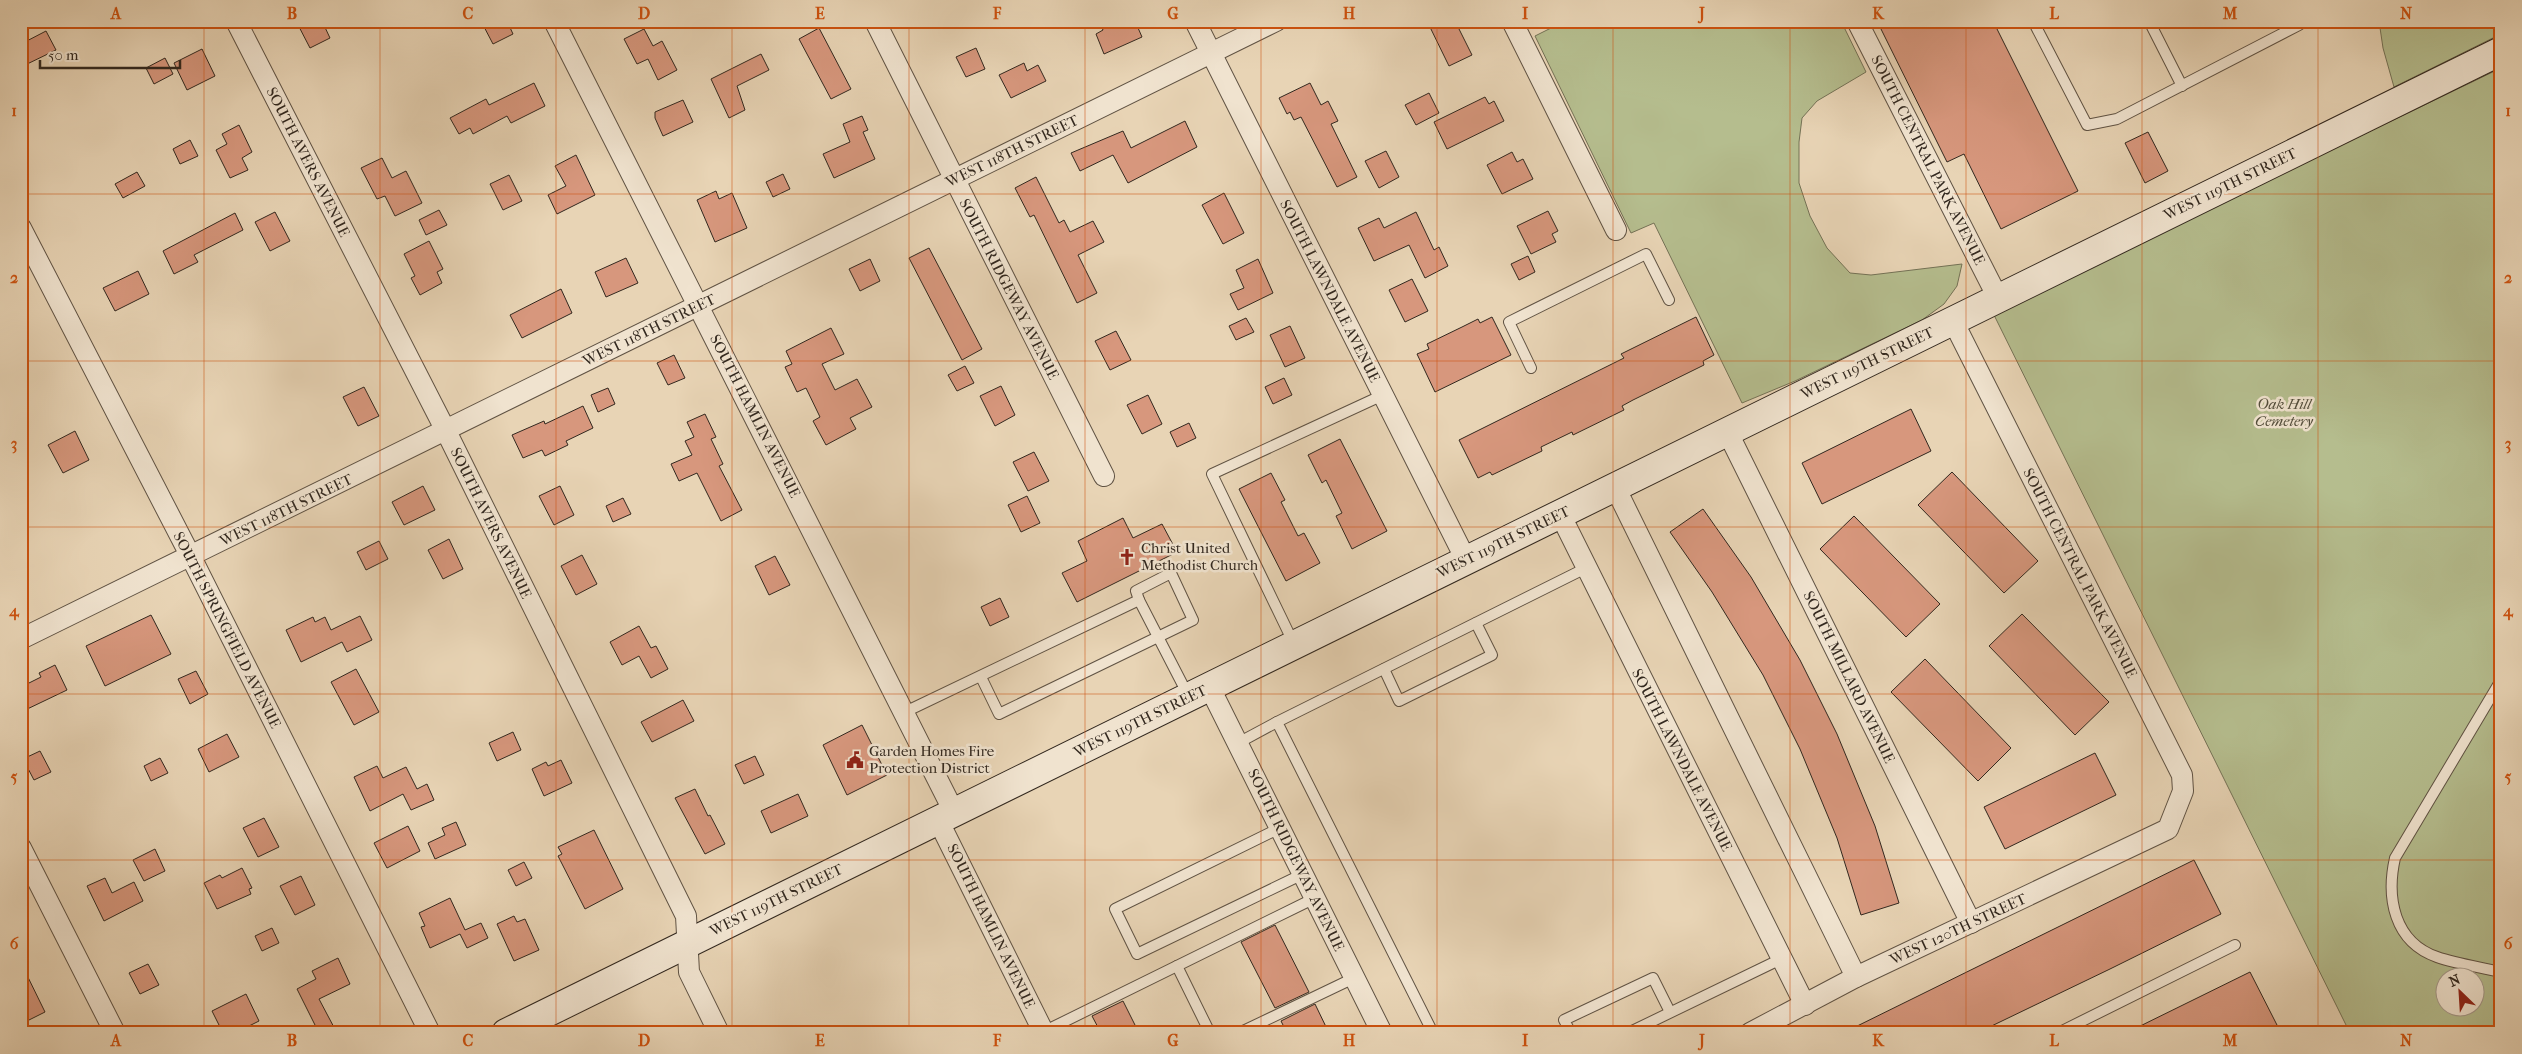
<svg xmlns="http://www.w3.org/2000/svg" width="2522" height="1054" viewBox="0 0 2522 1054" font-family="'IM FELL French Canon',serif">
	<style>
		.green { fill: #b5bd8e; stroke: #747256; fill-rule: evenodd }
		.building { fill: #d7977d; stroke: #32281f }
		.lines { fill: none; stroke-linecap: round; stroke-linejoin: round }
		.lane-casing { stroke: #605344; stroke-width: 12 }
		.street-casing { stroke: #605344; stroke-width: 22 }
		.secondary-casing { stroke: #32281f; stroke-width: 30 }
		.lane { stroke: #f0e3cf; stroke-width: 10 }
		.street { stroke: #f0e3cf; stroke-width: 20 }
		.secondary { stroke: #f0e3cf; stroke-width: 28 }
		.grid { fill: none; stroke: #cd520f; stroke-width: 1; stroke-opacity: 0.55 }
		.labels { text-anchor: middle; stroke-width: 5; stroke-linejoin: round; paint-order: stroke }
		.street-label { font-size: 15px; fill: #32281f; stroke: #f0e3cf }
		.park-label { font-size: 15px; font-style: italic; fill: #534d3b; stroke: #f0e3cf }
		.poi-label { font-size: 15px; fill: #32281f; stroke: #f0e3cf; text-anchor: start }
		.neatline { fill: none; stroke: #cd520f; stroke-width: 2 }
		.grid-label { font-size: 16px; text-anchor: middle; font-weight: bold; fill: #cd520f }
	</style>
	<rect width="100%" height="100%" fill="#e8d4b5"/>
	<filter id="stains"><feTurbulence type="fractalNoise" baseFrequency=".004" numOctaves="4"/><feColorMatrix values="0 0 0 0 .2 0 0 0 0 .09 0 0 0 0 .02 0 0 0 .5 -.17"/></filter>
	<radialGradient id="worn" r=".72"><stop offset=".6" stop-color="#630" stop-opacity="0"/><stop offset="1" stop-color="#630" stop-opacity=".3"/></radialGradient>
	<g class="green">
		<path d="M1565,21H1841L1866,72L1817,101L1802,118L1799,142V183L1810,216L1827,248L1850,273L1871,275L1962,264L1957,286L1944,304L1922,320L1795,381L1742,403L1654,223L1631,233L1535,36Z"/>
		<path d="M2379,21H2501V34L2394,87L2383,48Z"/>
		<path d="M2501,68V1033H2350L1993,313ZM2444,976H2474V1006H2444Z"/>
	</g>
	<g class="building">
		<path d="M296,21H322L330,38L310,48Z"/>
		<path d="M481,21H507L513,34L493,44Z"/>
		<path d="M1099,21H1135L1142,37L1104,54L1096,34L1103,30Z"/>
		<path d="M1427,21H1455L1472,55L1449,66Z"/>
		<path d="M1877,21H1993L2078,191L2001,229L1964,154L1947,162Z"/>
		<path d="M819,28L851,89L831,99L799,39Z"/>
		<path d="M644,29L653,46L662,41L677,70L658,80L648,59L637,64L624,39Z"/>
		<path d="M46,31L56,50L21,67V44Z"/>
		<path d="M976,48L985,69L966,77L956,57Z"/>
		<path d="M202,49L215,76L187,90L174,63Z"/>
		<path d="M761,54L769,70L737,86L745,110L729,118L711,79Z"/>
		<path d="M165,58L173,74L154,84L146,68Z"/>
		<path d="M1024,63L1027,71L1038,65L1046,81L1011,98L999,75Z"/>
		<path d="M534,83L545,106L511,123L507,116L473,134L470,128L459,134L450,118L486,99L489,105Z"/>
		<path d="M1310,83L1321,105L1328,101L1338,121L1331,124L1357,177L1337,187L1301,117L1294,120L1290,112L1287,114L1279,98Z"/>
		<path d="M1429,93L1439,113L1416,125L1405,105Z"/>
		<path d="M1485,97L1489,104L1494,101L1504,121L1447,149L1434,122Z"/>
		<path d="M683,100L693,122L663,136L655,118V112Z"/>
		<path d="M862,116L868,130L863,132L875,159L834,178L823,154L850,142L843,124Z"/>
		<path d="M1185,121L1197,147L1128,183L1113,155L1080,171L1071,153L1123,131L1131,148Z"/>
		<path d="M239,125L252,152L242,158L248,170L230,178L216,150L227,144L222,134Z"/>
		<path d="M2148,132L2168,171L2145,183L2125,143Z"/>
		<path d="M190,140L198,156L180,164L173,149Z"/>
		<path d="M1386,151L1399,177L1379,188L1365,161Z"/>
		<path d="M1512,152L1517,162L1523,159L1533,179L1502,194L1487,165Z"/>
		<path d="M576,155L595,195L557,214L548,195L566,186L555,166Z"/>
		<path d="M382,158L392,178L406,171L422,203L395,216L385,196L377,199L361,168Z"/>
		<path d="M137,172L145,186L123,198L115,184Z"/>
		<path d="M783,174L790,189L773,197L766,182Z"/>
		<path d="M509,175L522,201L503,210L490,184Z"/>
		<path d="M1036,177L1059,223L1064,220L1070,232L1093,221L1104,242L1078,255L1097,293L1077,303L1034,215L1030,217L1015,188Z"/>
		<path d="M716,191L719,199L732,193L747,228L715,242L697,200Z"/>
		<path d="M1224,193L1244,233L1223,244L1202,205Z"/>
		<path d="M439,210L447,225L426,235L419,220Z"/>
		<path d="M1548,211L1558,231L1552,234L1556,242L1531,254L1517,226Z"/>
		<path d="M275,212L290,241L270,251L255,222Z"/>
		<path d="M1416,212L1434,250L1439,247L1448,266L1425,278L1409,245L1374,261L1358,228L1379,218L1384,228Z"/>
		<path d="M235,213L243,230L194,255L198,262L174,274L163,251Z"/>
		<path d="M429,241L443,269L437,272L442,283L420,295L411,278L415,276L404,254Z"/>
		<path d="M929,248L982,349L962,360L909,258Z"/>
		<path d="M1528,256L1535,272L1519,280L1511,264Z"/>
		<path d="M626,258L638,283L606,297L595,272Z"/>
		<path d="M870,259L880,281L860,291L849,269Z"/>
		<path d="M1258,259L1273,293L1238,310L1230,294L1244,288L1236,270Z"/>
		<path d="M138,271L149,294L115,311L103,288Z"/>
		<path d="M1412,279L1428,311L1405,322L1389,290Z"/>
		<path d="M561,289L572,313L522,338L510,315Z"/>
		<path d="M1492,317L1511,355L1435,392L1417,354L1429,349L1427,344L1462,327L1478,319L1480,323Z"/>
		<path d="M1696,317L1714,355L1703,361L1704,365L1633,400L1622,406L1624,410L1573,435L1572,432L1541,447L1542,451L1492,475L1490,472L1478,478L1459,440L1624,358L1621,354Z"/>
		<path d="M1246,318L1254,332L1236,340L1229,326Z"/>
		<path d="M1290,326L1305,358L1285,367L1270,335Z"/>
		<path d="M831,328L844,354L822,364L835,390L857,379L872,407L850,418L856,429L826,445L813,421L820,417L806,388L797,392L785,367L792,364L786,351Z"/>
		<path d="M1116,331L1131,360L1110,370L1095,341Z"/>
		<path d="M674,355L685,378L668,385L657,363Z"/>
		<path d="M965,366L974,383L957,391L948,375Z"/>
		<path d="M1284,378L1292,395L1273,404L1265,387Z"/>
		<path d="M1001,386L1015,415L995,426L980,396Z"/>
		<path d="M364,387L379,416L358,426L343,397Z"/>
		<path d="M608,388L615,404L598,412L591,395Z"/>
		<path d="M1148,395L1162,424L1142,434L1127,405Z"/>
		<path d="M583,406L593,428L566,441L568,445L545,456L542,450L523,458L512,435L544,421L545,424Z"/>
		<path d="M1911,409L1931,451L1822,504L1802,463Z"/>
		<path d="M705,414L716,437L711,439L723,464L719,466L742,510L721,521L697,473L679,481L671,464L692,455L685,441L694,437L687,422Z"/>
		<path d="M1189,423L1196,438L1177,447L1170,432Z"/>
		<path d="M75,431L89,460L63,473L48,445Z"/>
		<path d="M1340,439L1387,531L1352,549L1336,516L1342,513L1326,480L1322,483L1308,455Z"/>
		<path d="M1034,452L1049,481L1028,491L1013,462Z"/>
		<path d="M1952,472L2038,561L2004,593L1918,505Z"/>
		<path d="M1271,473L1285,500L1281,502L1298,536L1304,533L1320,563L1286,581L1239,489Z"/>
		<path d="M423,486L435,510L404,525L392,502Z"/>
		<path d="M560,486L574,515L554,525L539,496Z"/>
		<path d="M1027,496L1040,523L1021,532L1008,505Z"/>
		<path d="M623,498L631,514L613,522L606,506Z"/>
		<path d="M1703,509L1751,577L1800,660L1837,734L1875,826L1899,903L1861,915L1837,838L1800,749L1763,675L1712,592L1670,532Z"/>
		<path d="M1854,516L1940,604L1906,637L1820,549Z"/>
		<path d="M1123,518L1133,538L1162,524L1177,552L1077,602L1062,573L1087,561L1078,541Z"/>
		<path d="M449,539L463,569L443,579L428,550Z"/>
		<path d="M379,541L388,559L366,570L357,552Z"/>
		<path d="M582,555L597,584L576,595L561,566Z"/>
		<path d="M775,556L790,585L769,595L755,566Z"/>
		<path d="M1000,598L1009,617L990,626L981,607Z"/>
		<path d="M2022,614L2109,702L2075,735L1989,646Z"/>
		<path d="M151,615L171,654L105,686L86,646Z"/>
		<path d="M360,616L372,640L347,652L342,642L301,662L286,630L313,617L315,622L325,617L331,630Z"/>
		<path d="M639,626L651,648L656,646L668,669L651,678L639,656L622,665L610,642Z"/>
		<path d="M1925,659L2011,748L1978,781L1891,692Z"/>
		<path d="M55,665L67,690L21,712V687L41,677L39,673Z"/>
		<path d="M356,669L379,712L354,725L331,682Z"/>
		<path d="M196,671L208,694L190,704L178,679Z"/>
		<path d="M683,700L694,721L652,742L641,722Z"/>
		<path d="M862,725L887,775L847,795L823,745Z"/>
		<path d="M513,732L521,750L497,761L489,743Z"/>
		<path d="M227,734L239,757L209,772L198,749Z"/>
		<path d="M40,751L51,772L34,780L23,759Z"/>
		<path d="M2095,753L2116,795L2005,849L1984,807Z"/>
		<path d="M755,756L764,775L744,784L735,765Z"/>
		<path d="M160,758L168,773L151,781L144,766Z"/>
		<path d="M561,760L572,783L544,796L532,769L546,762L548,766Z"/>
		<path d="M377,766L383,778L406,767L417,789L427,784L434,800L411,810L403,794L370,811L354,777Z"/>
		<path d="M695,789L708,816L710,815L725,844L705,854L675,798Z"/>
		<path d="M798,794L808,816L771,833L761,811Z"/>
		<path d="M264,818L279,847L258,857L243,828Z"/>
		<path d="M456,822L466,845L435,859L428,843L445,835L442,828Z"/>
		<path d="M408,826L420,851L387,868L374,843Z"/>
		<path d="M594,830L623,889L585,909L558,856L562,854L558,847Z"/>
		<path d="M155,849L165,871L144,881L133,860Z"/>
		<path d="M2194,860L2221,914L2110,969L1977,1033H1843Z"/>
		<path d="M524,862L532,878L516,886L508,870Z"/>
		<path d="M242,868L252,888L249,889L251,894L217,909L204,883L220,875L222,878Z"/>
		<path d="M301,876L315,905L295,915L280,886Z"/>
		<path d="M105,878L112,893L134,882L143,901L104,921L87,886Z"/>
		<path d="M450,898L465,930L481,923L488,938L467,948L460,934L430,948L421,927L425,926L419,913Z"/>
		<path d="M514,916L517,922L525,919L539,950L514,961L497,924Z"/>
		<path d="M1275,925L1309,992L1275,1008L1241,942Z"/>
		<path d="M272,928L279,943L262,951L255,936Z"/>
		<path d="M338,958L350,984L319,999L337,1033H319L297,989L316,979L312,971Z"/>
		<path d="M21,963L45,1012L21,1024Z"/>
		<path d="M148,964L159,985L140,994L129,973Z"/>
		<path d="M2250,972L2277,1025L2262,1033H2126Z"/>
		<path d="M246,994L259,1021L235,1033H223L212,1011Z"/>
		<path d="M1123,1001L1139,1033H1101L1092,1016Z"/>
		<path d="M1315,1004L1329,1033H1287L1281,1021Z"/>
	</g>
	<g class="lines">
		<g class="lane-casing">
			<g id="lane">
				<path d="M2033,21L2087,125L2117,119L2299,25L2300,21"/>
				<path d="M2149,21L2182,86"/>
				<path d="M1531,368L1509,322L1646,254L1669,300"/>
				<path d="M1294,644L1212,474L1383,395"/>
				<path d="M1384,669L1399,701L1492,655L1476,623"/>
				<path d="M981,677L999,714L1193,620L1171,573L1136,591L1139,600"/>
				<path d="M2501,680L2395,858C2386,898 2394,942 2437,957C2457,964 2480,967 2501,972"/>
				<path d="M905,712L1139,600L1188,695"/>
				<path d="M1238,743L1277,722"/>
				<path d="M1280,828L1115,909L1137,954L1303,874"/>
				<path d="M1177,966L1210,1033"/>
				<path d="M1043,1032L1315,898"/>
				<path d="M1239,1033L1354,978"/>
				<path d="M1433,1033L1277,722L1586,568"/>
				<path d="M1571,1033L1564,1020L1653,978L1670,1012"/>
				<path d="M1628,1033L1781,959"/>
				<path d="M2058,1033L2235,945"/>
			</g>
		</g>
		<g class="street-casing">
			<g id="street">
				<path d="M236,21L446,431L686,916L689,972L719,1033"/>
				<path d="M554,21L954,812"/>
				<path d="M875,21L1104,476"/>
				<path d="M1195,21L1466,560"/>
				<path d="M1512,21L1616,230"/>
				<path d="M1857,21L1998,298"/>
				<path d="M21,228L191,557L430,1033"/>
				<path d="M1727,431L1971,923"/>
				<path d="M1615,487L1856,977"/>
				<path d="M1560,514L1805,1005"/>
				<path d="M21,639L1276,21"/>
				<path d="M1209,686L1382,1033"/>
				<path d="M938,820L1044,1033"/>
				<path d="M21,848L115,1033"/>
				<path d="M1750,1033L1856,977L2168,829L2183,791L2182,775L1953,321"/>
			</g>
		</g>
		<g class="secondary-casing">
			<path id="secondary" d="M506,1033L2501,51"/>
		</g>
		<use href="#lane" class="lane"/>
		<use href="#street" class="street"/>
		<use href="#secondary" class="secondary"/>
	</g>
	<path class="grid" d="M204,21V1033M380,21V1033M556,21V1033M732,21V1033M909,21V1033M1085,21V1033M1261,21V1033M1437,21V1033M1613,21V1033M1790,21V1033M1966,21V1033M2142,21V1033M2318,21V1033M21,194H2501M21,361H2501M21,527H2501M21,694H2501M21,860H2501"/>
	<defs>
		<g id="church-bare" transform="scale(1.35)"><path d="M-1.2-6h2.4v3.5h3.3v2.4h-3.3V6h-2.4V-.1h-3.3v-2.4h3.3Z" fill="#8f2418" stroke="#f0e3cf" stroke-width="2.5" paint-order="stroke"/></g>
		<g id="civic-bare" transform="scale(1.35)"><path d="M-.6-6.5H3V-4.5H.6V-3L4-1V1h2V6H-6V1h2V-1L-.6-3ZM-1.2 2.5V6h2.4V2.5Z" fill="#8f2418" stroke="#f0e3cf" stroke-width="2.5" paint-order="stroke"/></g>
	</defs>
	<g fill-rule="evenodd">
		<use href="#church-bare" x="1127" y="557"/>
		<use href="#civic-bare" x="855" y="760"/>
	</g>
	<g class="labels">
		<g class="street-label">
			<text transform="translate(1012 151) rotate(-26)" y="5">WEST 118TH STREET</text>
			<text transform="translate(1928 160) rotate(63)" y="5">SOUTH CENTRAL PARK AVENUE</text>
			<text transform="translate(308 162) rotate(63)" y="5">SOUTH AVERS AVENUE</text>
			<text transform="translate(2230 184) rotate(-26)" y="5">WEST 119TH STREET</text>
			<text transform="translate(1009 289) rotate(63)" y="5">SOUTH RIDGEWAY AVENUE</text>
			<text transform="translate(1330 291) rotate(63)" y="5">SOUTH LAWNDALE AVENUE</text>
			<text transform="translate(649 330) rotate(-26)" y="5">WEST 118TH STREET</text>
			<text transform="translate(1867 363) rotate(-26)" y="5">WEST 119TH STREET</text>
			<text transform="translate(755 416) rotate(63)" y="5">SOUTH HAMLIN AVENUE</text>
			<text transform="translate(286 510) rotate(-26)" y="5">WEST 118TH STREET</text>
			<text transform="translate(491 523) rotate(64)" y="5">SOUTH AVERS AVENUE</text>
			<text transform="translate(1503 542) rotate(-26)" y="5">WEST 119TH STREET</text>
			<text transform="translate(2080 573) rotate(63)" y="5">SOUTH CENTRAL PARK AVENUE</text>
			<text transform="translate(227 630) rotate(63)" y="5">SOUTH SPRINGFIELD AVENUE</text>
			<text transform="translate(1849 677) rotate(64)" y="5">SOUTH MILLARD AVENUE</text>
			<text transform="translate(1140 721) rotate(-26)" y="5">WEST 119TH STREET</text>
			<text transform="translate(1682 760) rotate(63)" y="5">SOUTH LAWNDALE AVENUE</text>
			<text transform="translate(1296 860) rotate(64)" y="5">SOUTH RIDGEWAY AVENUE</text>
			<text transform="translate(776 900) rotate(-26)" y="5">WEST 119TH STREET</text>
			<text transform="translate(991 926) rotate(64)" y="5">SOUTH HAMLIN AVENUE</text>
			<text transform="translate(1958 929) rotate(-25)" y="5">WEST 120TH STREET</text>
		</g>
		<g class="park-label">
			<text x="2284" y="409">Oak Hill<tspan x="2284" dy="17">Cemetery</tspan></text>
		</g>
		<g class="poi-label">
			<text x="1141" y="553">Christ United<tspan x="1141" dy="17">Methodist Church</tspan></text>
			<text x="869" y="756">Garden Homes Fire<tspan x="869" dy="17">Protection District</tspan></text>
		</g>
	</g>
	<rect width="2522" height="1054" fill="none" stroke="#e8d4b5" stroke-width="55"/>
	<g transform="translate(2460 992) rotate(335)"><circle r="24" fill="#f0e3cf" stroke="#a49889"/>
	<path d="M0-4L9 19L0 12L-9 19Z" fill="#8f2418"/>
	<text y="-8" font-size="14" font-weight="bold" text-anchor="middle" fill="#32281f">N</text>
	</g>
	<path d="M40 60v8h140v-8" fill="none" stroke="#32281f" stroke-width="2.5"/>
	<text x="48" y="60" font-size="15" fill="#32281f" stroke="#f0e3cf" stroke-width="4" paint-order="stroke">50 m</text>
	<rect x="28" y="28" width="2466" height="998" class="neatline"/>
	<g class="grid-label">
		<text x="116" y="19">A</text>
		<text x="292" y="19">B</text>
		<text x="468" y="19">C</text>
		<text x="644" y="19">D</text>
		<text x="820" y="19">E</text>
		<text x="997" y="19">F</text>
		<text x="1173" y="19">G</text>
		<text x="1349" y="19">H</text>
		<text x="1525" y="19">I</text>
		<text x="1702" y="19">J</text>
		<text x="1878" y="19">K</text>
		<text x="2054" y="19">L</text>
		<text x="2230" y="19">M</text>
		<text x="2406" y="19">N</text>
		<text x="14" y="116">1</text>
		<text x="2508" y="116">1</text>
		<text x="14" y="283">2</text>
		<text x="2508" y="283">2</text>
		<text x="14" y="449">3</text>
		<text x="2508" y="449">3</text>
		<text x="14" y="616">4</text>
		<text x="2508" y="616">4</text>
		<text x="14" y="782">5</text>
		<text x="2508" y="782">5</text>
		<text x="14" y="949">6</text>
		<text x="2508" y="949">6</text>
		<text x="116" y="1046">A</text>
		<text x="292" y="1046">B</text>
		<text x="468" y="1046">C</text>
		<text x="644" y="1046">D</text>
		<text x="820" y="1046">E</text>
		<text x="997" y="1046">F</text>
		<text x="1173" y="1046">G</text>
		<text x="1349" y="1046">H</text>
		<text x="1525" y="1046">I</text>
		<text x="1702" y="1046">J</text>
		<text x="1878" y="1046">K</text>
		<text x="2054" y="1046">L</text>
		<text x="2230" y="1046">M</text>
		<text x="2406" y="1046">N</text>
	</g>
	<rect width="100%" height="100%" filter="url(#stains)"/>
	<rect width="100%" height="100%" fill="url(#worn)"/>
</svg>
